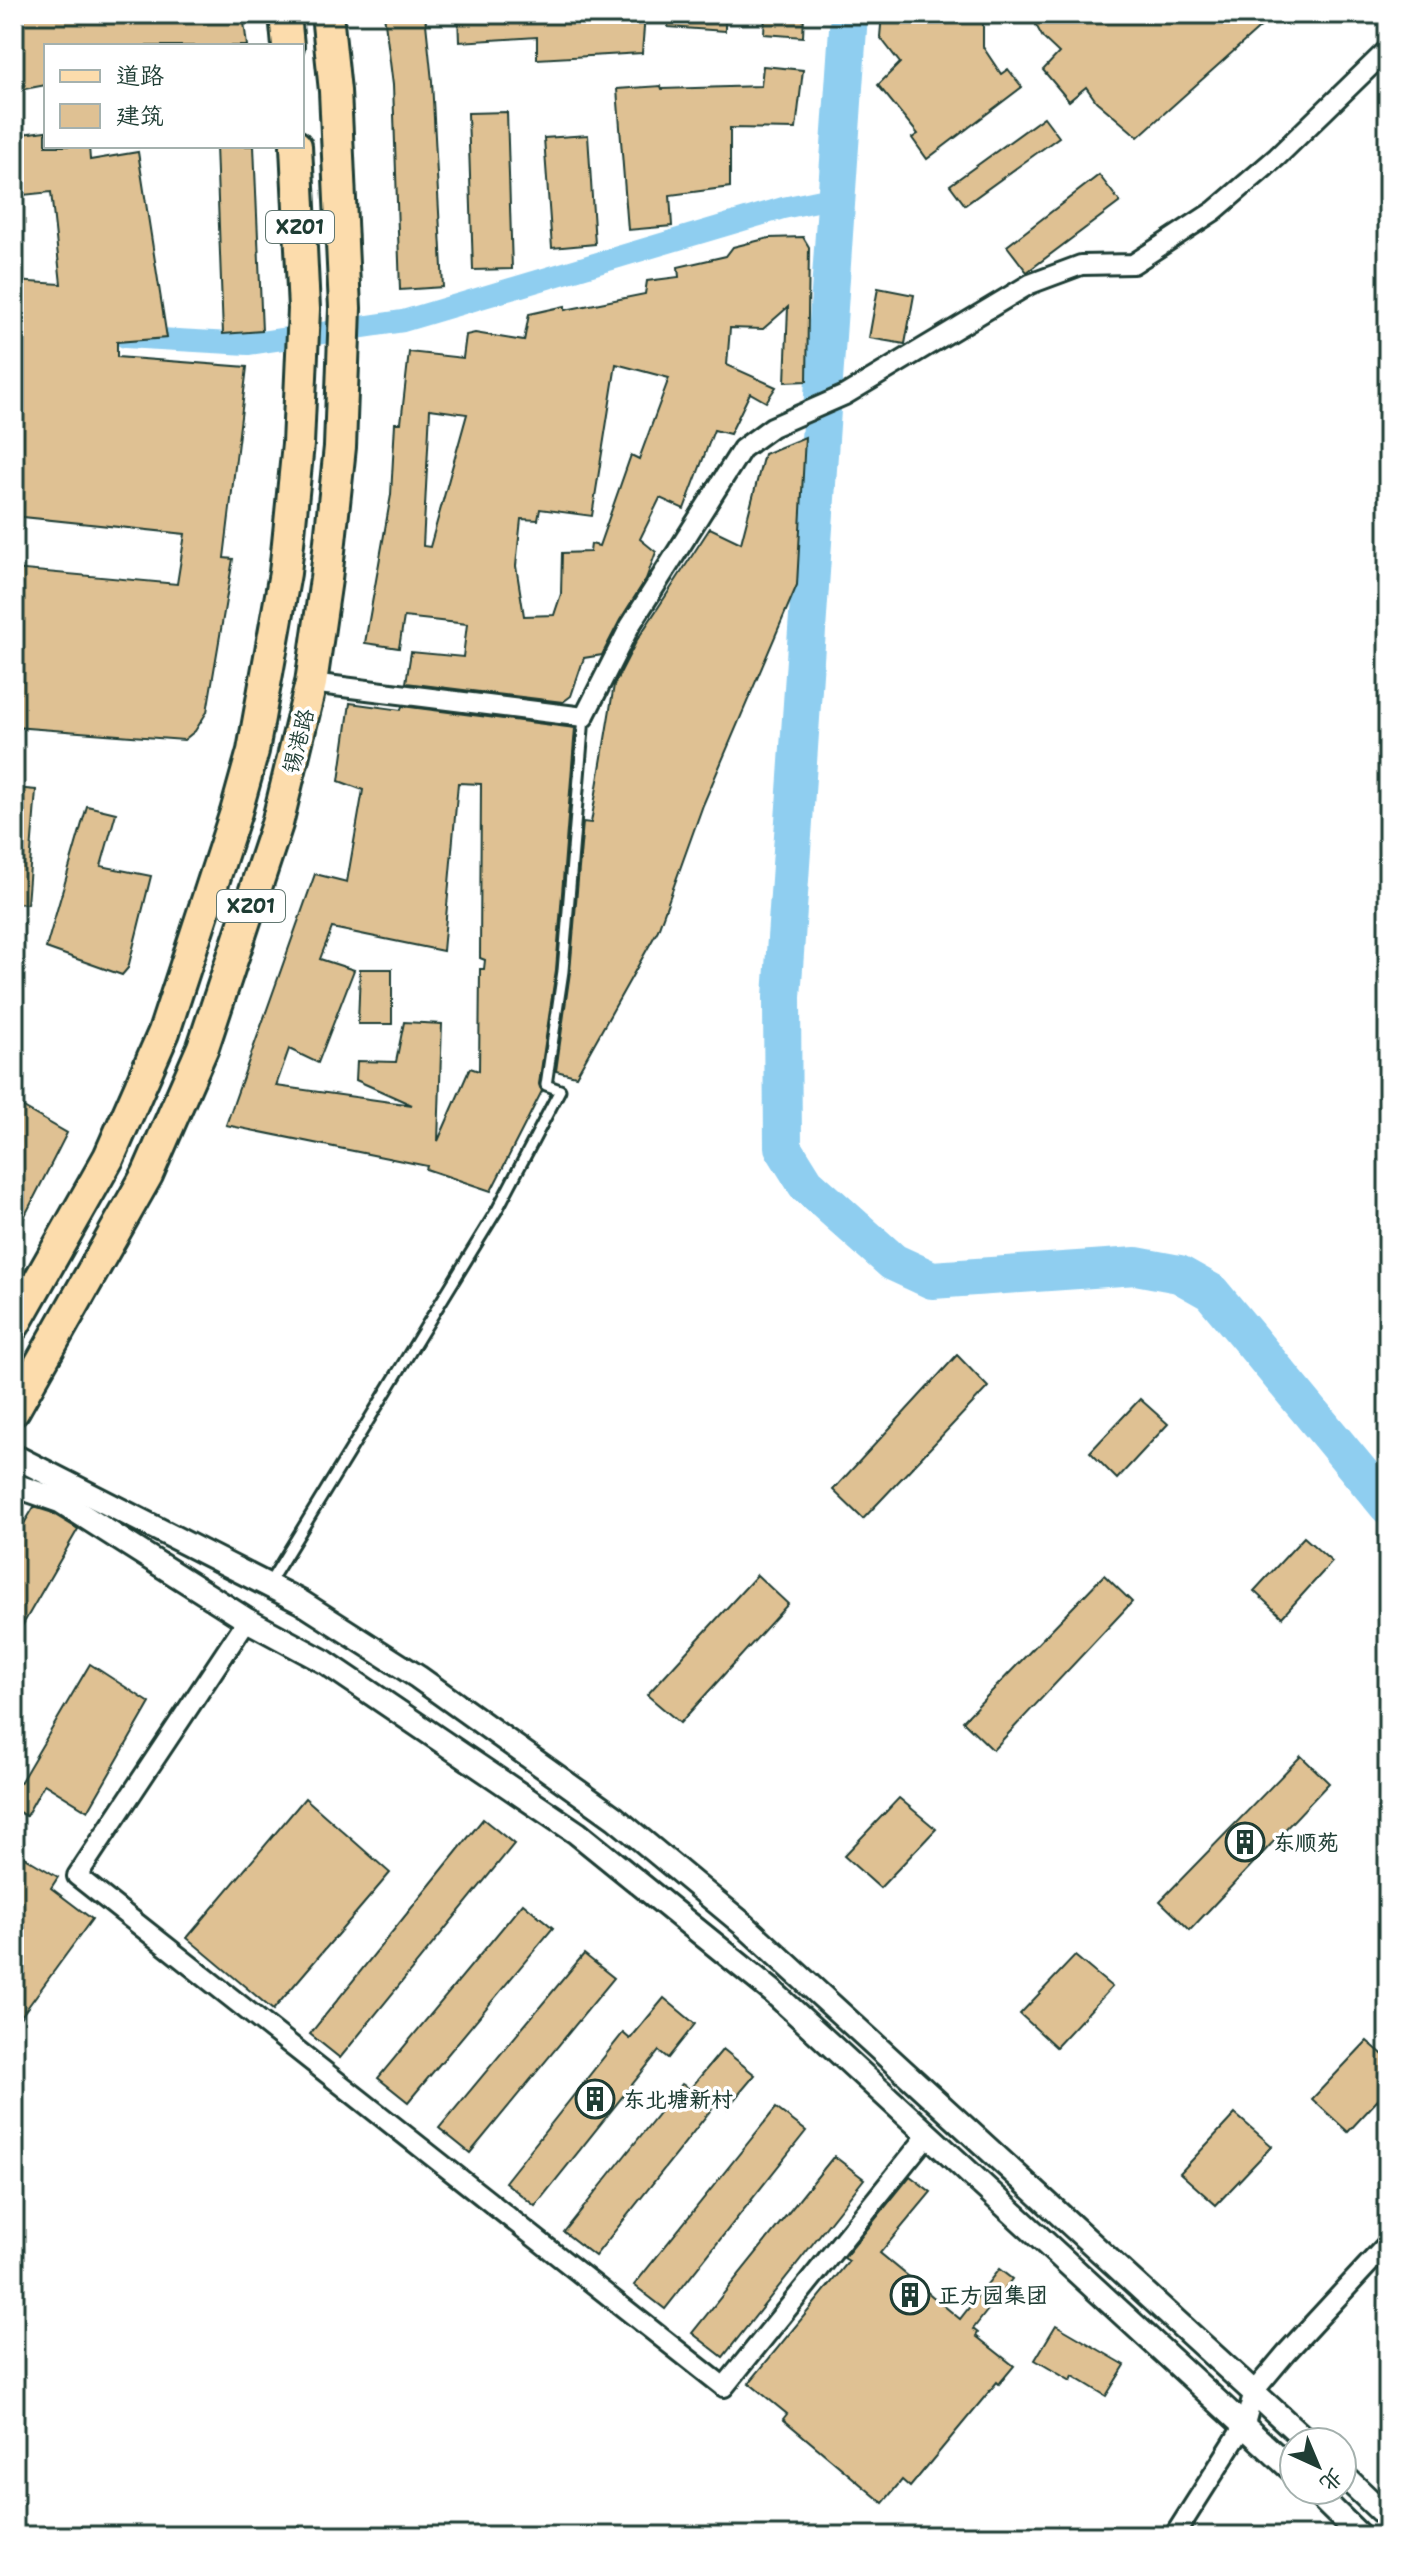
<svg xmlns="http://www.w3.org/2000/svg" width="1402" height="2550" viewBox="0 0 1402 2550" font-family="'Shantell Sans','LXGW WenKai TC',sans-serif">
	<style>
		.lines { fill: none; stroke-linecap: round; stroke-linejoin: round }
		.canal { stroke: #8fcef0; stroke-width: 22 }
		.river { stroke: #8fcef0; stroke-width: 38 }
		.building { fill: #dfc193; stroke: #1f3d34; stroke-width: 2; fill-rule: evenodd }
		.service-casing { stroke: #1f3d34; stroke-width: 15 }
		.minor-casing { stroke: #1f3d34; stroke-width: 24 }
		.tertiary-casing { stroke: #1f3d34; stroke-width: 28 }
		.primary-casing { stroke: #1f3d34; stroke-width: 36 }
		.service { stroke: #fff; stroke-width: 9 }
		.minor { stroke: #fff; stroke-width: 18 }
		.tertiary { stroke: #fff; stroke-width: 22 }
		.primary { stroke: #fcdcac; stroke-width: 30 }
		.labels { text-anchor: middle; stroke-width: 7; stroke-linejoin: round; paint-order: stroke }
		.shield { fill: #fff; stroke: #627771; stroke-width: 2 }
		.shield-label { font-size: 20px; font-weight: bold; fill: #1f3d34 }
		.street-label { font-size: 22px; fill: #1f3d34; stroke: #fff }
		.poi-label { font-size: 22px; font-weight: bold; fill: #1f3d34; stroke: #fff; text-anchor: start }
	</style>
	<rect width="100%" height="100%" fill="#fff"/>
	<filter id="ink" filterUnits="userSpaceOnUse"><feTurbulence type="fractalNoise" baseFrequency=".0125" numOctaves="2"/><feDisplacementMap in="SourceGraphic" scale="16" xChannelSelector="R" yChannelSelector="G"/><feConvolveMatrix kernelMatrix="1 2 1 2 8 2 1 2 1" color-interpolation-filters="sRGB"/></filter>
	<g filter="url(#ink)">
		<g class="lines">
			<path class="canal" d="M125,337L248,344L403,321L783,208L836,197"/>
			<path class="river" d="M849,14L782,997L783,1147L806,1184L893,1262L932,1280L1136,1266L1179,1274L1211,1292L1388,1506"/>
		</g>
		<g class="building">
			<path d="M14,14H243L247,46H46V85L14,91Z"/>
			<path d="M384,14H425L432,81L443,287L400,290L393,85Z"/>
			<path d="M458,14H645L642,53L537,59V37L459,42Z"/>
			<path d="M669,14H725V31L668,27Z"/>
			<path d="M765,14H804L803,37L764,34Z"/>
			<path d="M882,14H983V47L1001,74L1008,69L1022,87L927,159L912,138L918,134L878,85L900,63L880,37Z"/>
			<path d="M1030,14H1275L1138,137L1096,101L1086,87L1069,101L1043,70L1059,53L1043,38Z"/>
			<path d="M763,66L803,70L796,129L730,128V187L670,195L672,226L628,230L617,89L661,86L662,89L761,86Z"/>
			<path d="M507,112L512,269L473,270L468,113Z"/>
			<path d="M1044,117L1059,137L965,205L950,185Z"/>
			<path d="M46,131V146H89L90,160L138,152L167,338L117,342V357L247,367L224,558L233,559L207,712L195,731L184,740L14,727V569L177,584L185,534L14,516V281L61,284L51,192L14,196V135Z"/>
			<path d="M588,135L595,244L552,248L544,138Z"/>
			<path d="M216,146H254L262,331L223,334Z"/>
			<path d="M1099,175L1120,202L1027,272L1007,246Z"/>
			<path d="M803,237L809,247L807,381L785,382L788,307L763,329L730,328L727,365L776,387L766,402L750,393L730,434L714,430L684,509L660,498L640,539L656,552L646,579L620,620L602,655L584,658L571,696L563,702L406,683L411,652L463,657L467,624L404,617L399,648L365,643L391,495L395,423H401L409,352L463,358L466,335L475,333L524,341L529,314L565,306V310L645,294L647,281L679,277L678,267L726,256L733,247L769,238ZM616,364L669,378L639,459L631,455L599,546L591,544L590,552L562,553L561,594L554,615L524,616L516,566L521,519L538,520L540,509L592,516ZM430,409L467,414L430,547L423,546Z"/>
			<path d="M878,288L914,295L905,344L869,338Z"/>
			<path d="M805,437L797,585L703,805L658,930L576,1076L556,1071L570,972L583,822L591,823L614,685L637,640L710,528L741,543L764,454Z"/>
			<path d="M350,703L401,710L402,706L575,728L556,970L539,1084L542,1091L491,1191L426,1169L427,1166L226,1125L315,874L347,882L363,790L339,781ZM458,783L481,784L480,958L485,960L484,969H480L479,1071L470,1068L438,1141L442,1024L404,1022L396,1062L357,1061L356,1080L412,1105L276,1086L289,1049L318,1063L354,970L320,959L332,928L443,951Z"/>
			<path d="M14,788L36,790L27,904L14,903Z"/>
			<path d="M87,806L116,813L101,866L151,876L128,968L122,975L46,948Z"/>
			<path d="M360,969H392V1024H358Z"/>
			<path d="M22,1107L67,1133L14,1237V1124Z"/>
			<path d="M957,1355L988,1387L863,1519L833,1490Z"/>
			<path d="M1140,1399L1168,1424L1117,1479L1090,1452Z"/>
			<path d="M34,1507L50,1512L78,1529L14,1640V1540Z"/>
			<path d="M1304,1537L1332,1562L1282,1617L1254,1591Z"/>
			<path d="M757,1575L788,1604L680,1723L647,1695Z"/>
			<path d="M1104,1575L1132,1602L993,1750L963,1721Z"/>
			<path d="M90,1664L150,1703L88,1811L44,1784L26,1816L14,1809V1780L20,1783Z"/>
			<path d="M1301,1756L1329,1783L1190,1930L1160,1901Z"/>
			<path d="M305,1798L390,1873L273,2010L187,1938Z"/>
			<path d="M899,1798L936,1829L880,1888L844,1856Z"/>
			<path d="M483,1819L514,1844L340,2058L310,2034Z"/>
			<path d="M14,1851L58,1877L51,1888L92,1919L14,2026Z"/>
			<path d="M523,1903L553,1928L408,2102L378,2078Z"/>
			<path d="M584,1954L614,1978L470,2153L439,2128Z"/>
			<path d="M1075,1956L1112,1987L1056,2047L1020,2014Z"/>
			<path d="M664,1998L695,2024L668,2058L659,2051L535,2206L505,2182L623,2033L630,2039Z"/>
			<path d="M1367,2041L1388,2059V2089L1348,2132L1312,2099Z"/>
			<path d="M723,2049L755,2075L727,2108L718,2101L595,2256L564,2232L682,2084L690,2089Z"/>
			<path d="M776,2108L806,2131L665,2309L634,2285Z"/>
			<path d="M1235,2114L1272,2146L1216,2205L1180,2173Z"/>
			<path d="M834,2156L864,2179L723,2357L692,2333Z"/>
			<path d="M910,2176L931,2192L880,2253L960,2319L999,2269L1012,2279L973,2329L978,2333L976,2336L1014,2366L999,2384L997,2382L910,2487L902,2480L883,2503L783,2419L787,2414L749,2383L849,2261L844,2258Z"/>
			<path d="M1056,2325L1125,2365L1106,2396L1073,2376L1071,2381L1035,2360Z"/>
		</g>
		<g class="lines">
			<g class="service-casing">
				<path id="service" d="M268,1585L497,1210L560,1090L546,1085L563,971L584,717"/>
			</g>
			<g class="minor-casing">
				<g id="minor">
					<path d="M311,683L584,717L630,626L742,449L772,427L845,395L1030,284L1081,265L1133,264L1214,211L1277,157L1388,49"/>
					<path d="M247,1620L77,1876L724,2387L927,2136"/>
					<path d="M1174,2536L1245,2424L1254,2391L1286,2353L1388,2243"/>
				</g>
			</g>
			<g class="tertiary-casing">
				<g id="tertiary">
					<path d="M14,1456L301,1602L418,1677L615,1818L744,1925L1308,2442"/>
					<path d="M14,1485L60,1501L247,1620L325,1662L577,1833L772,1991L1294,2472"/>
					<path d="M1342,2474L1388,2518"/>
					<path d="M1313,2490L1360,2536"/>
				</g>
			</g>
			<g class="primary-casing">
				<g id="primary">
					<path d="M285,14L288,46"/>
					<path d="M14,1325L109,1157L164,1032L236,812L253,751L285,573L298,444L304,309L296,146"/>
					<path d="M14,1410L147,1175L203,1047L277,824L311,683L326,579L340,447L345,308L335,91L327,14"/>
				</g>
			</g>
			<use href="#service" class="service"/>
			<use href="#minor" class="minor"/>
			<use href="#tertiary" class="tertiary"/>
			<use href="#primary" class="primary"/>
		</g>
	</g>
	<defs>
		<g id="building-ring" transform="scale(2)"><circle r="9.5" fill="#fff" stroke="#1f3d34" stroke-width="1.5"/><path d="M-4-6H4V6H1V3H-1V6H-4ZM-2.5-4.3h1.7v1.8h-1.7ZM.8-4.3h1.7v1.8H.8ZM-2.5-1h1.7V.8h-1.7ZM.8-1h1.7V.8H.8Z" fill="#1f3d34"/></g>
	</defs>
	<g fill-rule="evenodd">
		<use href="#building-ring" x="1245" y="1842"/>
		<use href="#building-ring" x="595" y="2099"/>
		<use href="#building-ring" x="910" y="2295"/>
	</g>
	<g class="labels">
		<g class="shield">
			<rect x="266" y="211" width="68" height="32" rx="6"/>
			<rect x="217" y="890" width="68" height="32" rx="6"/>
		</g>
		<g class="shield-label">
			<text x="300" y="234">XZ01</text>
			<text x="251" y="913">XZ01</text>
		</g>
		<g class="street-label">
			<text transform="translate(298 741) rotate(-76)" y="8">锡港路</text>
		</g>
		<g class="poi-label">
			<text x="1273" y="1850">东顺苑</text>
			<text x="623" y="2107">东北塘新村</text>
			<text x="938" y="2303">正方园集团</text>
		</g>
	</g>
	<rect width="1402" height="2550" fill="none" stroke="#fff" stroke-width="48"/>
	<rect x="24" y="24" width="1354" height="2502" fill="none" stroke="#1f3d34" stroke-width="3" filter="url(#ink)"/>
	<rect x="44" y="44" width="260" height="104" fill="#ffffff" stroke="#a5b1ae" stroke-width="2"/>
	<rect x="60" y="70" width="40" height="12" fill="#fcdcac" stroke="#a5b1ae" stroke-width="2"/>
	<text x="116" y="84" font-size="24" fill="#1f3d34">道路</text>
	<rect x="60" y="104" width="40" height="24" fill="#dfc193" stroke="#a5b1ae" stroke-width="2"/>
	<text x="116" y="124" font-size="24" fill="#1f3d34">建筑</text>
	<g transform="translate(1318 2466) rotate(136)"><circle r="38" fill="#ffffff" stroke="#a5b1ae" stroke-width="2"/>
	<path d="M0-6L14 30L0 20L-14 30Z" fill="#1f3d34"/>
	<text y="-12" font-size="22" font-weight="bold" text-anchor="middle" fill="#1f3d34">北</text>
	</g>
</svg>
